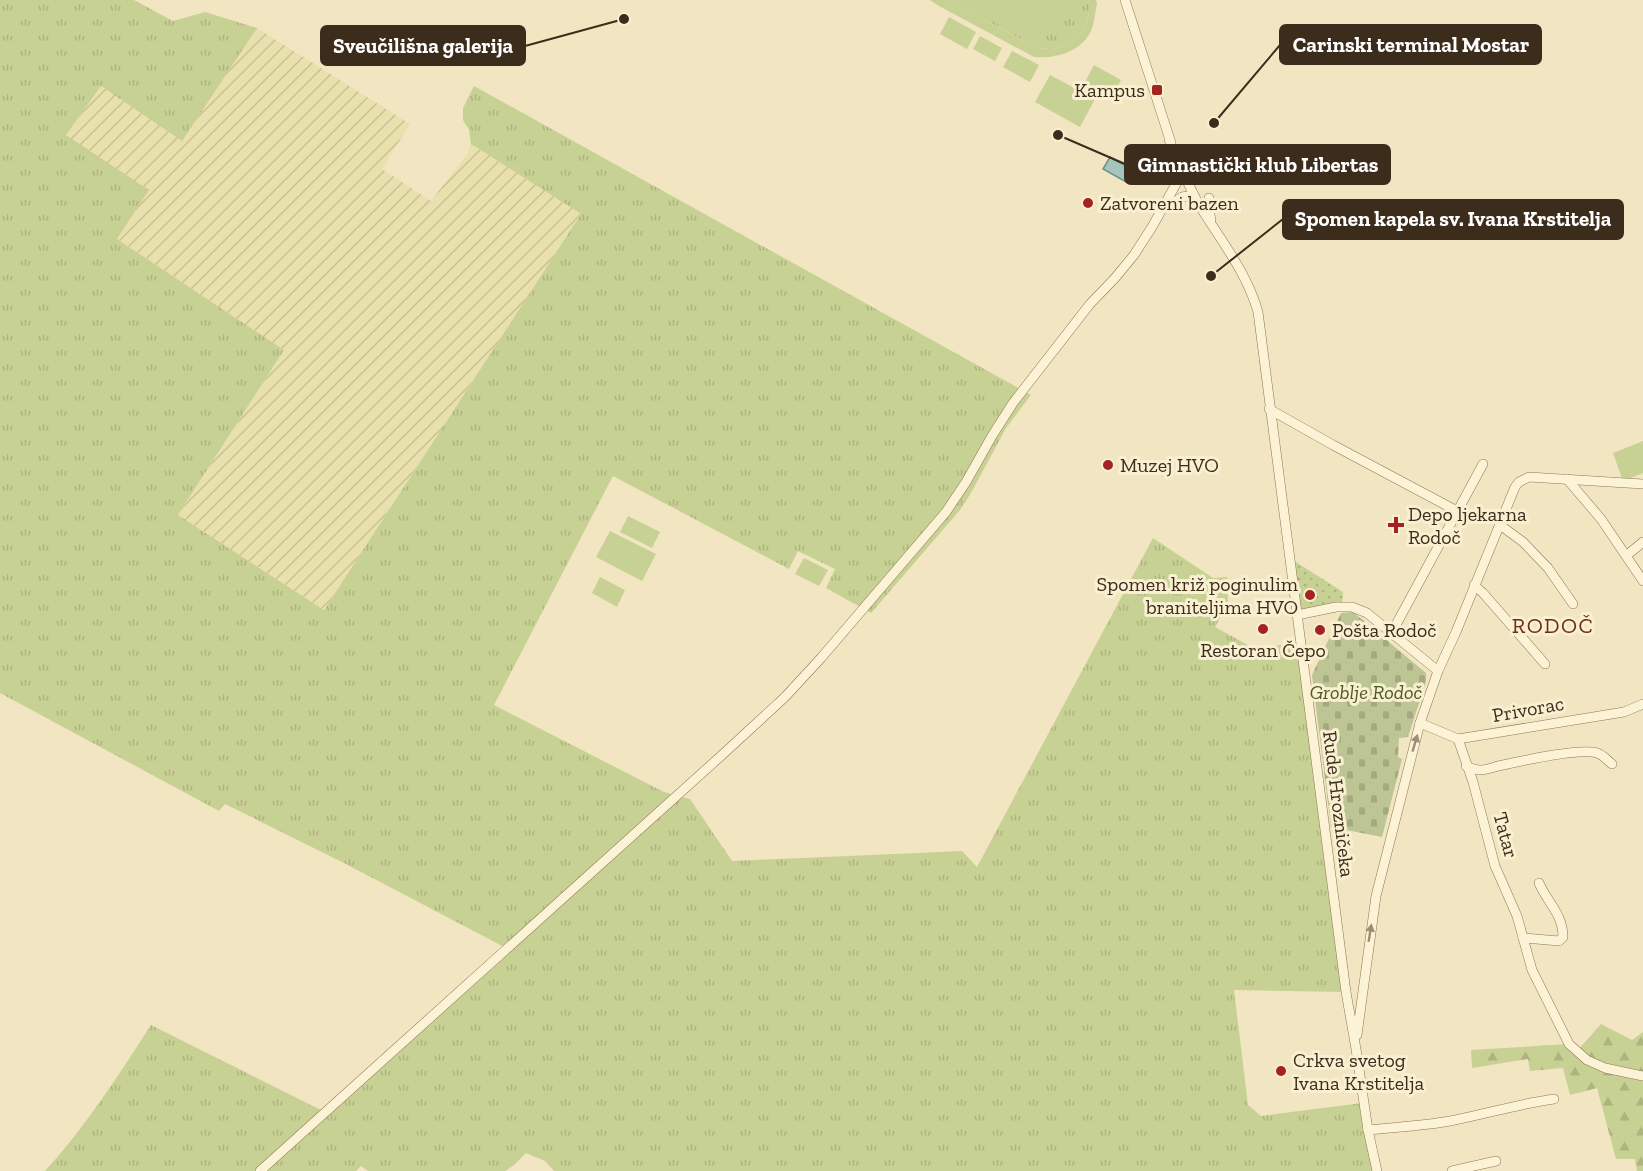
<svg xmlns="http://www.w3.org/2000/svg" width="1643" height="1171" viewBox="0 0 1643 1171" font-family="'Zilla Slab',serif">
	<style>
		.farmland { fill: url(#farmland-furrows) }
		.grass { fill: url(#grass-tufts) }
		.forest { fill: url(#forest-firs) }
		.cemetery { fill: url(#cemetery-stones) }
		.park { fill: url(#park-dots) }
		.pitch { fill: #c8d194 }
		.water { fill: #a4c4bc; stroke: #6a938a; stroke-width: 1.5 }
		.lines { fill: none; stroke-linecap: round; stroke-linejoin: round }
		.minor-casing { stroke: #8e7556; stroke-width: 10 }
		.minor { stroke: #fcf2d5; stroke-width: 9 }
		.oneway { fill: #9c8f78 }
		.poi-dot { fill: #a32320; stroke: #f9efd1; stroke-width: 2 }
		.labels { text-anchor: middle; stroke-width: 6; stroke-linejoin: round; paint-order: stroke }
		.poi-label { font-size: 20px; fill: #3c2c1c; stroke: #f9efd1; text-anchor: start }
		.park-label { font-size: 20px; font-style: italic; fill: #4a5a21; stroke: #f9efd1 }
		.street-label { font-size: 20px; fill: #3c2c1c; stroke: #f9efd1 }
		.quarter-label { font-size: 22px; letter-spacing: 1.5px; fill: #6d2c17; stroke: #f9efd1 }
		.leader { fill: none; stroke: #3c2c1c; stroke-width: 2 }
		.callout-dot { fill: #3c2c1c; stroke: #f9efd1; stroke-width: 2 }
		.callout { fill: #3c2c1c; stroke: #3c2c1c; stroke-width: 2 }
		.callout-label { font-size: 21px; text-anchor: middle; font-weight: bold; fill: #fff }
	</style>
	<defs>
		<pattern id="farmland-furrows" width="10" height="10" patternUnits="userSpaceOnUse" patternTransform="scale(1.5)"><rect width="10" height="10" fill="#e9e1ad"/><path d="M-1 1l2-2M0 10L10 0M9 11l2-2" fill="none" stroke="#c9c194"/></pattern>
		<pattern id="grass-tufts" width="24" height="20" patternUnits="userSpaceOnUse" patternTransform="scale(1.5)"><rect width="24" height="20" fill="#c8d194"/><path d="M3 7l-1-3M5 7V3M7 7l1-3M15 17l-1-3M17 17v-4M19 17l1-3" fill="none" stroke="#adb47f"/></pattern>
		<pattern id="forest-firs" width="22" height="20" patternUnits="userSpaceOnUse" patternTransform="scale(1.5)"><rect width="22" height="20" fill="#c8d194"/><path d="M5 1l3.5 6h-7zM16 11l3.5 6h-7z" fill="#adb47f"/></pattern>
		<pattern id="cemetery-stones" width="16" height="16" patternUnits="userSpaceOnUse" patternTransform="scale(1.5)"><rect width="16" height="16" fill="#bec594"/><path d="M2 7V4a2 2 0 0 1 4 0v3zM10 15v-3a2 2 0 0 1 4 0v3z" fill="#a4a97f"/></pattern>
		<pattern id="park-dots" width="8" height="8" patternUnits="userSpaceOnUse" patternTransform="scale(1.5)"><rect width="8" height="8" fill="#c8d194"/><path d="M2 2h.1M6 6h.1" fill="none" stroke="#adb47f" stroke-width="1.8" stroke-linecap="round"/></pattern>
	</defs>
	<rect width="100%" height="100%" fill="#f2e5c1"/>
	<path class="farmland" d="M257,28L410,124L382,169L431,201L468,153L471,144L581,214L324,610L178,515L284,350L117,239L66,135L101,86L229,68Z"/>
	<g class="grass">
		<path d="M0,0H134L173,21L205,12L257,28L182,141L101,86L66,135L149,190L117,239L284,350L178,515L324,610L581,214L471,144L469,130L463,120V108L474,86L1031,395L1006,428L971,493L960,510L871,613L826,588L835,569L798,551L789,569L613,476L494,705L664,792L690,799L732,861L962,851L977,867L1153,538L1213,578L1227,577L1228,604L1215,627L1268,656L1270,647L1300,641L1346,992L1234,990L1248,1105L1261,1116L1362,1103L1376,1171H554L545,1161L526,1153L514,1165L505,1171H368L361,1166L356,1171H45C86,1126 118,1076 151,1025L325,1112L506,948L344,863L225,804L219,811L0,693Z"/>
		<path d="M948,0H1088C1093,20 1080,40 1061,47C1053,50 1045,49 1037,48Z"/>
	</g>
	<path class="forest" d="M1601,1024L1632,1040L1643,1032V1171H1637L1635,1159H1616L1597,1088L1570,1095L1563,1068L1530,1071L1528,1059L1472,1068L1471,1050L1569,1044L1577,1051Z"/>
	<path class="cemetery" d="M1353,612L1426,673V682L1408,737L1399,738L1398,757L1402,759L1382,837L1331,827L1312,675L1341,613Z"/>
	<path class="park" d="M1296,562L1343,592L1342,607L1297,615L1290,565Z"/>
	<g class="pitch">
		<path d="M930,0H948L1037,48C1045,49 1053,50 1061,47C1080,40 1093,20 1088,0H1096L1097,3C1095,12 1095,22 1091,31C1081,52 1055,59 1034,57L939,6Z"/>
		<path d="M954,0H1063L1038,46Z"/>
		<path d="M949,17L976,32L967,49L940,34Z"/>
		<path d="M980,36L1002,48L995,61L973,49Z"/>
		<path d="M1012,51L1039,65L1030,82L1003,67Z"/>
		<path d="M1094,65L1121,80L1112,97L1085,82Z"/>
		<path d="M1050,75L1095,99L1080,127L1035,102Z"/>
		<path d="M1643,441V473L1623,481L1613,453Z"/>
		<path d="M628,516L660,532L652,548L620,532Z"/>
		<path d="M610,531L656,554L642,581L596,557Z"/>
		<path d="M804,558L828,570L819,586L795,574Z"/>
		<path d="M600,577L625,590L617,607L592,593Z"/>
	</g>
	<path class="water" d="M1110,157L1135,171L1128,183L1103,169Z"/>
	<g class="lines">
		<g class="minor-casing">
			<g id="minor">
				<path d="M1125,0L1171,143"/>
				<path d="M1178,161C1185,177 1192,193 1201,208C1222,242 1247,273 1258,312L1346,992L1356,1049L1368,1130L1377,1171"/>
				<path d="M1209,198V210L1211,220"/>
				<path d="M1166,208L1182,197L1193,195"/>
				<path d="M1269,409L1333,445L1457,511"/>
				<path d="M1567,479L1601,519L1643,581"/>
				<path d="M1500,525L1523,542L1548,568L1573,604"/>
				<path d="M1627,555L1643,542"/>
				<path d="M1474,585L1483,593L1545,664"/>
				<path d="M1297,615L1336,607H1352L1367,613L1438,671"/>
				<path d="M1391,634L1483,464"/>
				<path d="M1420,723L1458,739L1624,712L1643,704"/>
				<path d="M1458,739L1473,782L1495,866L1517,916L1532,970L1569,1044L1587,1060L1605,1068L1643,1076"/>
				<path d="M1466,766C1482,774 1487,768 1503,765C1521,761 1581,748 1597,753C1602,754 1608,761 1612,764"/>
				<path d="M1523,938L1559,941L1563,937C1563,914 1547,902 1539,883"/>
				<path d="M1357,1035L1376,896L1420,723L1438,671L1456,632L1515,487L1519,482L1529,477L1643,484"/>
				<path d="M1368,1130C1395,1127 1423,1126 1450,1121C1485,1114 1519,1104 1554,1099"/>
				<path d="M260,1171L722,755L785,697L821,658L946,512L966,482L992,436L1013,403L1090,304L1115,278L1134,255L1152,227L1176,184L1177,171L1169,139"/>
				<path d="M1452,1171L1496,1161"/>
			</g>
		</g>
		<use href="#minor" class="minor"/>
	</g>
	<defs><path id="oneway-solid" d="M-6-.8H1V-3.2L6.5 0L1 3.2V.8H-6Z" transform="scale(1.5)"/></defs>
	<g class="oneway">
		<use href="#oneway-solid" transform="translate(1415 743) rotate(-74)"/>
		<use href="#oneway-solid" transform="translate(1370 933) rotate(-81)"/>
	</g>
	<g class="poi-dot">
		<rect x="1151" y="84" width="12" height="12" rx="3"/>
		<circle cx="1088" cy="203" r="6"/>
		<circle cx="1108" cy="465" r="6"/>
		<path d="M1393 516h6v6h6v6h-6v6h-6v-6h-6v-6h6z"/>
		<circle cx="1310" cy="595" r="6"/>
		<circle cx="1263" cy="629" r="6"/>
		<circle cx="1320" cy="630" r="6"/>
		<circle cx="1281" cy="1071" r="6"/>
	</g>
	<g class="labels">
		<g class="poi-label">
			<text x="1145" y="97" text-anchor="end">Kampus</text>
			<text x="1100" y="210">Zatvoreni bazen</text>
			<text x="1120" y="472">Muzej HVO</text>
			<text x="1408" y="521">Depo ljekarna<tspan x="1408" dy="23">Rodoč</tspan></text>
			<text x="1298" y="591" text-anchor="end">Spomen križ poginulim<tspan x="1298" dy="23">braniteljima HVO</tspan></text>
			<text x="1332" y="637">Pošta Rodoč</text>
			<text x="1263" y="657" text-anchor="middle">Restoran Čepo</text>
			<text x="1293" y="1067">Crkva svetog<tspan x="1293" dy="23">Ivana Krstitelja</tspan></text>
		</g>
		<g class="park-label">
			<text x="1366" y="699">Groblje Rodoč</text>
		</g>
		<g class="street-label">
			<text transform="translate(1528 709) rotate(-10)" y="7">Privorac</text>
			<text transform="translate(1339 804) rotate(83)" y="7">Rude Hrozničeka</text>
			<text transform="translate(1506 835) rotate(75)" y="7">Tatar</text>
		</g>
		<g class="quarter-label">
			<text x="1553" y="633">RODOČ</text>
		</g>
	</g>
	<path class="leader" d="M1214 123L1280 45M624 19L525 46M1058 135L1125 164M1211 276L1283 219"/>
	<g class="callout-dot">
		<circle cx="1214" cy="123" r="6"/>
		<circle cx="624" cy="19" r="6"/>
		<circle cx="1058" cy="135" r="6"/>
		<circle cx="1211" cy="276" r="6"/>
	</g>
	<g class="callout">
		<rect x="1280" y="25" width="261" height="39" rx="6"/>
		<rect x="321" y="26" width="204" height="39" rx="6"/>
		<rect x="1125" y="145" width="265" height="39" rx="6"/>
		<rect x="1283" y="200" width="340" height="39" rx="6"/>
	</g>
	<g class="callout-label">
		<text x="1411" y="52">Carinski terminal Mostar</text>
		<text x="423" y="53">Sveučilišna galerija</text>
		<text x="1258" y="172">Gimnastički klub Libertas</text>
		<text x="1453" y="226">Spomen kapela sv. Ivana Krstitelja</text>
	</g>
</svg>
